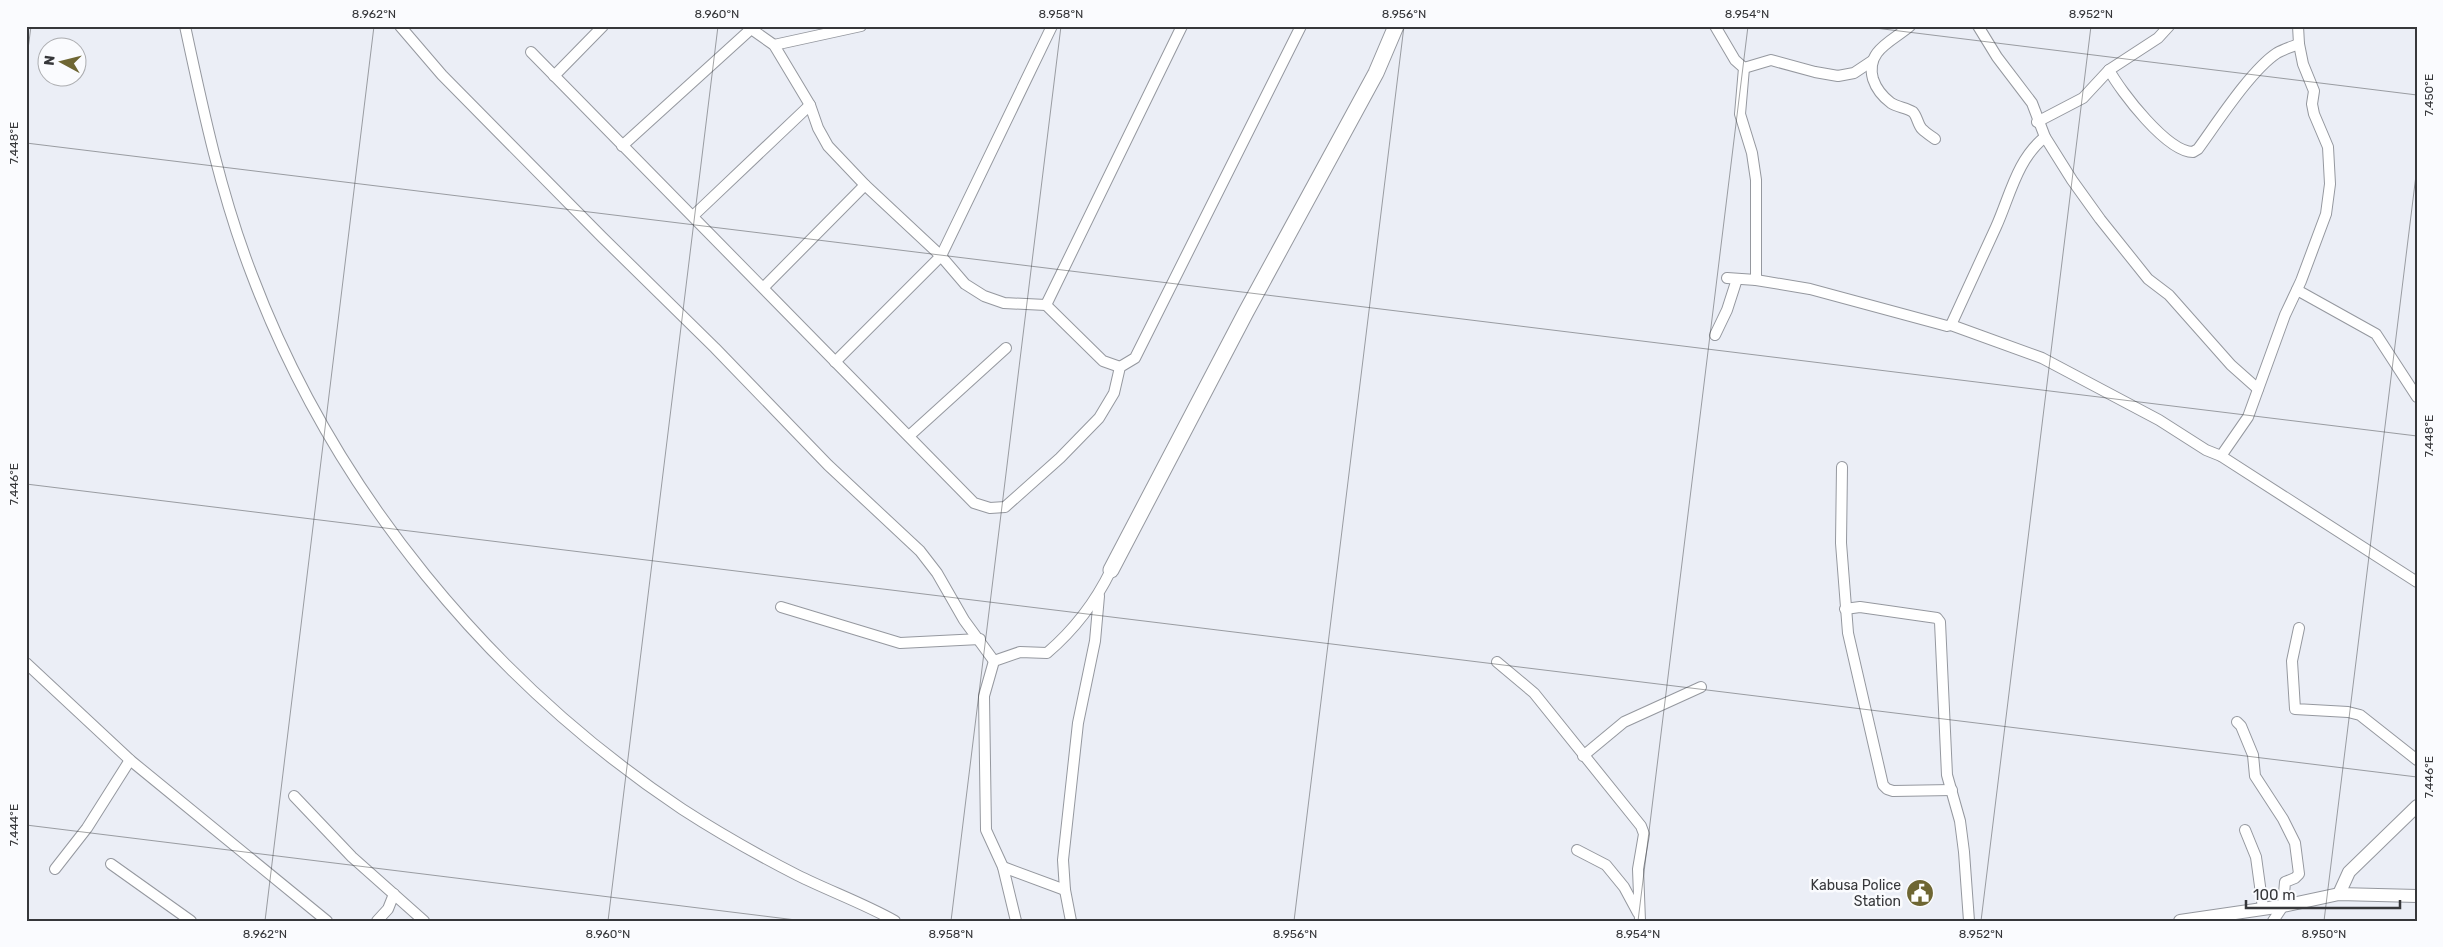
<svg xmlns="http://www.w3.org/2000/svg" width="2443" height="947" viewBox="0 0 2443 947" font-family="Rubik,sans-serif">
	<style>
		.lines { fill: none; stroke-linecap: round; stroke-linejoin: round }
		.minor-casing { stroke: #95989f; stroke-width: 12 }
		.tertiary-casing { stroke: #95989f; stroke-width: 14 }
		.secondary-casing { stroke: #95989f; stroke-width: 17 }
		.minor { stroke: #fff; stroke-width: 10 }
		.tertiary { stroke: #fff; stroke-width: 12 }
		.secondary { stroke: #fff; stroke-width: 15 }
		.ticks { fill: none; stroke: #36373a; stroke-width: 1; stroke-opacity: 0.45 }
		.labels { text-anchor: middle; stroke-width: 5; stroke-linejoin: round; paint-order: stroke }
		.poi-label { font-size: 14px; fill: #36373a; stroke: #fafbfe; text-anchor: end }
		.neatline { fill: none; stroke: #36373a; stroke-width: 2 }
		.ticks-label { font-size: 12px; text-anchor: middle; fill: #36373a }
	</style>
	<rect width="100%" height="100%" fill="#ebeef6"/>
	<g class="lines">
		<g class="minor-casing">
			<g id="minor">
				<path d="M185,26C203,110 221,195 252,275C334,492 490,681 682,809C719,833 758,855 797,875C829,891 863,903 895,921"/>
				<path d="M400,26L442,75L602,237L715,348L828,465L920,551L937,573L964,620L994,661"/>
				<path d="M747,26L774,45L810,105L818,128L828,146L865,185L941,256L965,284L984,296L1004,303L1046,305L1103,361L1120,367"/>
				<path d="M1715,26L1735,60L1744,68L1740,114L1752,153L1756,180V280"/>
				<path d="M1910,26C1893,41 1865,50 1873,79C1876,88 1883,97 1891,103C1897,107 1907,108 1913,112C1917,116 1918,125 1922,129C1926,133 1931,136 1935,139"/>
				<path d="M1978,26L1997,57L2032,103L2045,137L2072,180L2100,219L2148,279L2169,295L2231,365L2258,389"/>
				<path d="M774,45L861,26"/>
				<path d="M531,52L974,503L990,508L1005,507L1060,458L1099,418L1114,393L1120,367L1135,358L1301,26"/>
				<path d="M1744,68L1771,60L1815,72L1838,76L1854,73L1872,61"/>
				<path d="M2109,70C2121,92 2167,152 2193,152L2198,149C2217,123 2251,70 2277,53C2284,49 2291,47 2299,44"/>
				<path d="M554,76L603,26"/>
				<path d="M2037,122L2083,98L2109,70L2158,38L2169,26"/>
				<path d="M622,146L751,29"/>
				<path d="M693,216L810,105"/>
				<path d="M1727,278L1756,280L1810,289L1947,326L1951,325L2042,358L2159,420L2206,450L2221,456L2417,582"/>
				<path d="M764,287L865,185"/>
				<path d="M2297,290L2376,334L2417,397"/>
				<path d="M1046,305L1182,26"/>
				<path d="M1951,325C1966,293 1981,260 1996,227C2010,196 2017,159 2045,137"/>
				<path d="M1715,335L1727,310L1737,279"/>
				<path d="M835,362L941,256L1052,26"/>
				<path d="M909,436L1006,348"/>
				<path d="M2221,456L2248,417L2285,315L2301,281L2326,214L2330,184L2328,147L2314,114L2312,104L2314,91L2303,64L2299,44L2298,26"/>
				<path d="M1842,467L1841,543L1848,633L1883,785L1887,789L1893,791L1952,790"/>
				<path d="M781,607L900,643L980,639"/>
				<path d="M1845,609L1860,607L1937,618L1940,622L1947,775L1960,821L1964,852L1969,921"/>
				<path d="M2299,628L2292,661L2295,709L2348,712L2360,715L2417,760"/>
				<path d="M1497,662L1534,693L1641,826L1644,834L1638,869L1640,921"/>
				<path d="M26,663L130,760L327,921"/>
				<path d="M2237,722L2241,726L2253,755L2255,776L2283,819L2295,843L2299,874L2295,878L2285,882L2283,906L2273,921"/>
				<path d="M1583,756L1624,722L1701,687"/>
				<path d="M294,796L352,857L424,921"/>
				<path d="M2245,830L2256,857L2263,908"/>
				<path d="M1577,850L1606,865L1624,887L1638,913"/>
				<path d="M111,864L191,921"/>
				<path d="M1003,867L1065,890"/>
				<path d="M55,869L87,828L130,760"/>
				<path d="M377,921L388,909L394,894"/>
				<path d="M1016,921L1003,867L986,830L984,696L994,661L1020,652L1047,653C1075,629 1095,603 1111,570"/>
				<path d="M1071,921L1065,890L1063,860L1078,723L1095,641L1099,596"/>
			</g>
		</g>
		<g class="tertiary-casing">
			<g id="tertiary">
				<path d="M2339,894L2349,872L2417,806"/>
				<path d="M2180,921L2283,906L2339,894L2417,896"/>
			</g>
		</g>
		<g class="secondary-casing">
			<path id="secondary" d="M1111,570L1246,312L1376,73L1396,26"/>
		</g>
		<use href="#minor" class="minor"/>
		<use href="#tertiary" class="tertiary"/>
		<use href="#secondary" class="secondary"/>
	</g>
	<path class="ticks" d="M1859,26L2417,95M26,65L31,26M26,143L2417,436M26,484L2417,777M26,825L804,921M265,921L374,26M608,921L718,26M951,921L1061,26M1294,921L1404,26M1638,921L1748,26M1981,921L2091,26M2324,921L2417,167"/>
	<defs>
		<g id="civic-disc" transform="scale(1.4375)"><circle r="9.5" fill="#6e6633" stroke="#fafbfe"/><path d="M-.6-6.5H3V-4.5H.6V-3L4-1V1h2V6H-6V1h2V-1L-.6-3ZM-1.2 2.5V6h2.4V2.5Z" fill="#fff"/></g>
	</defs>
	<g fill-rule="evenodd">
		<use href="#civic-disc" x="1920" y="893"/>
	</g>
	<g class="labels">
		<g class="poi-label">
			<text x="1901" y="890">Kabusa Police<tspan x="1901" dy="16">Station</tspan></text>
		</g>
	</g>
	<rect width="2443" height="947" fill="none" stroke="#fafbfe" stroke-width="55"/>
	<g transform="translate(62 62) rotate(277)"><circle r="24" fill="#fafbfe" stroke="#acadb0"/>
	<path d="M0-4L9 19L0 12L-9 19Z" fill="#6e6633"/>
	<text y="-8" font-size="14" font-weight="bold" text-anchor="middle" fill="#36373a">N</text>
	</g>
	<path d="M2246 900v8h154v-8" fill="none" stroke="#36373a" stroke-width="2.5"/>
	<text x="2253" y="900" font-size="15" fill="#36373a" stroke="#fafbfe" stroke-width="4" paint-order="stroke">100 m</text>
	<rect x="28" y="28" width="2388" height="892" class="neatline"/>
	<g class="ticks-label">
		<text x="374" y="18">8.962°N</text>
		<text x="717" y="18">8.960°N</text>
		<text x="1061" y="18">8.958°N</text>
		<text x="1404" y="18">8.956°N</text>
		<text x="1747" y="18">8.954°N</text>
		<text x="2091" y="18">8.952°N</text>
		<text transform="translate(2429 95) rotate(-90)" y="4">7.450°E</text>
		<text transform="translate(14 143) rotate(-90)" y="4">7.448°E</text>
		<text transform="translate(2429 436) rotate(-90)" y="4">7.448°E</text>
		<text transform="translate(14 484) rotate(-90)" y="4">7.446°E</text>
		<text transform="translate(2429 777) rotate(-90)" y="4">7.446°E</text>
		<text transform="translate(14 825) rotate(-90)" y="4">7.444°E</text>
		<text x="265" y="938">8.962°N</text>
		<text x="608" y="938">8.960°N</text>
		<text x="951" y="938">8.958°N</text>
		<text x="1295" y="938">8.956°N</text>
		<text x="1638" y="938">8.954°N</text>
		<text x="1981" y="938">8.952°N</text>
		<text x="2324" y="938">8.950°N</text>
	</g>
</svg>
